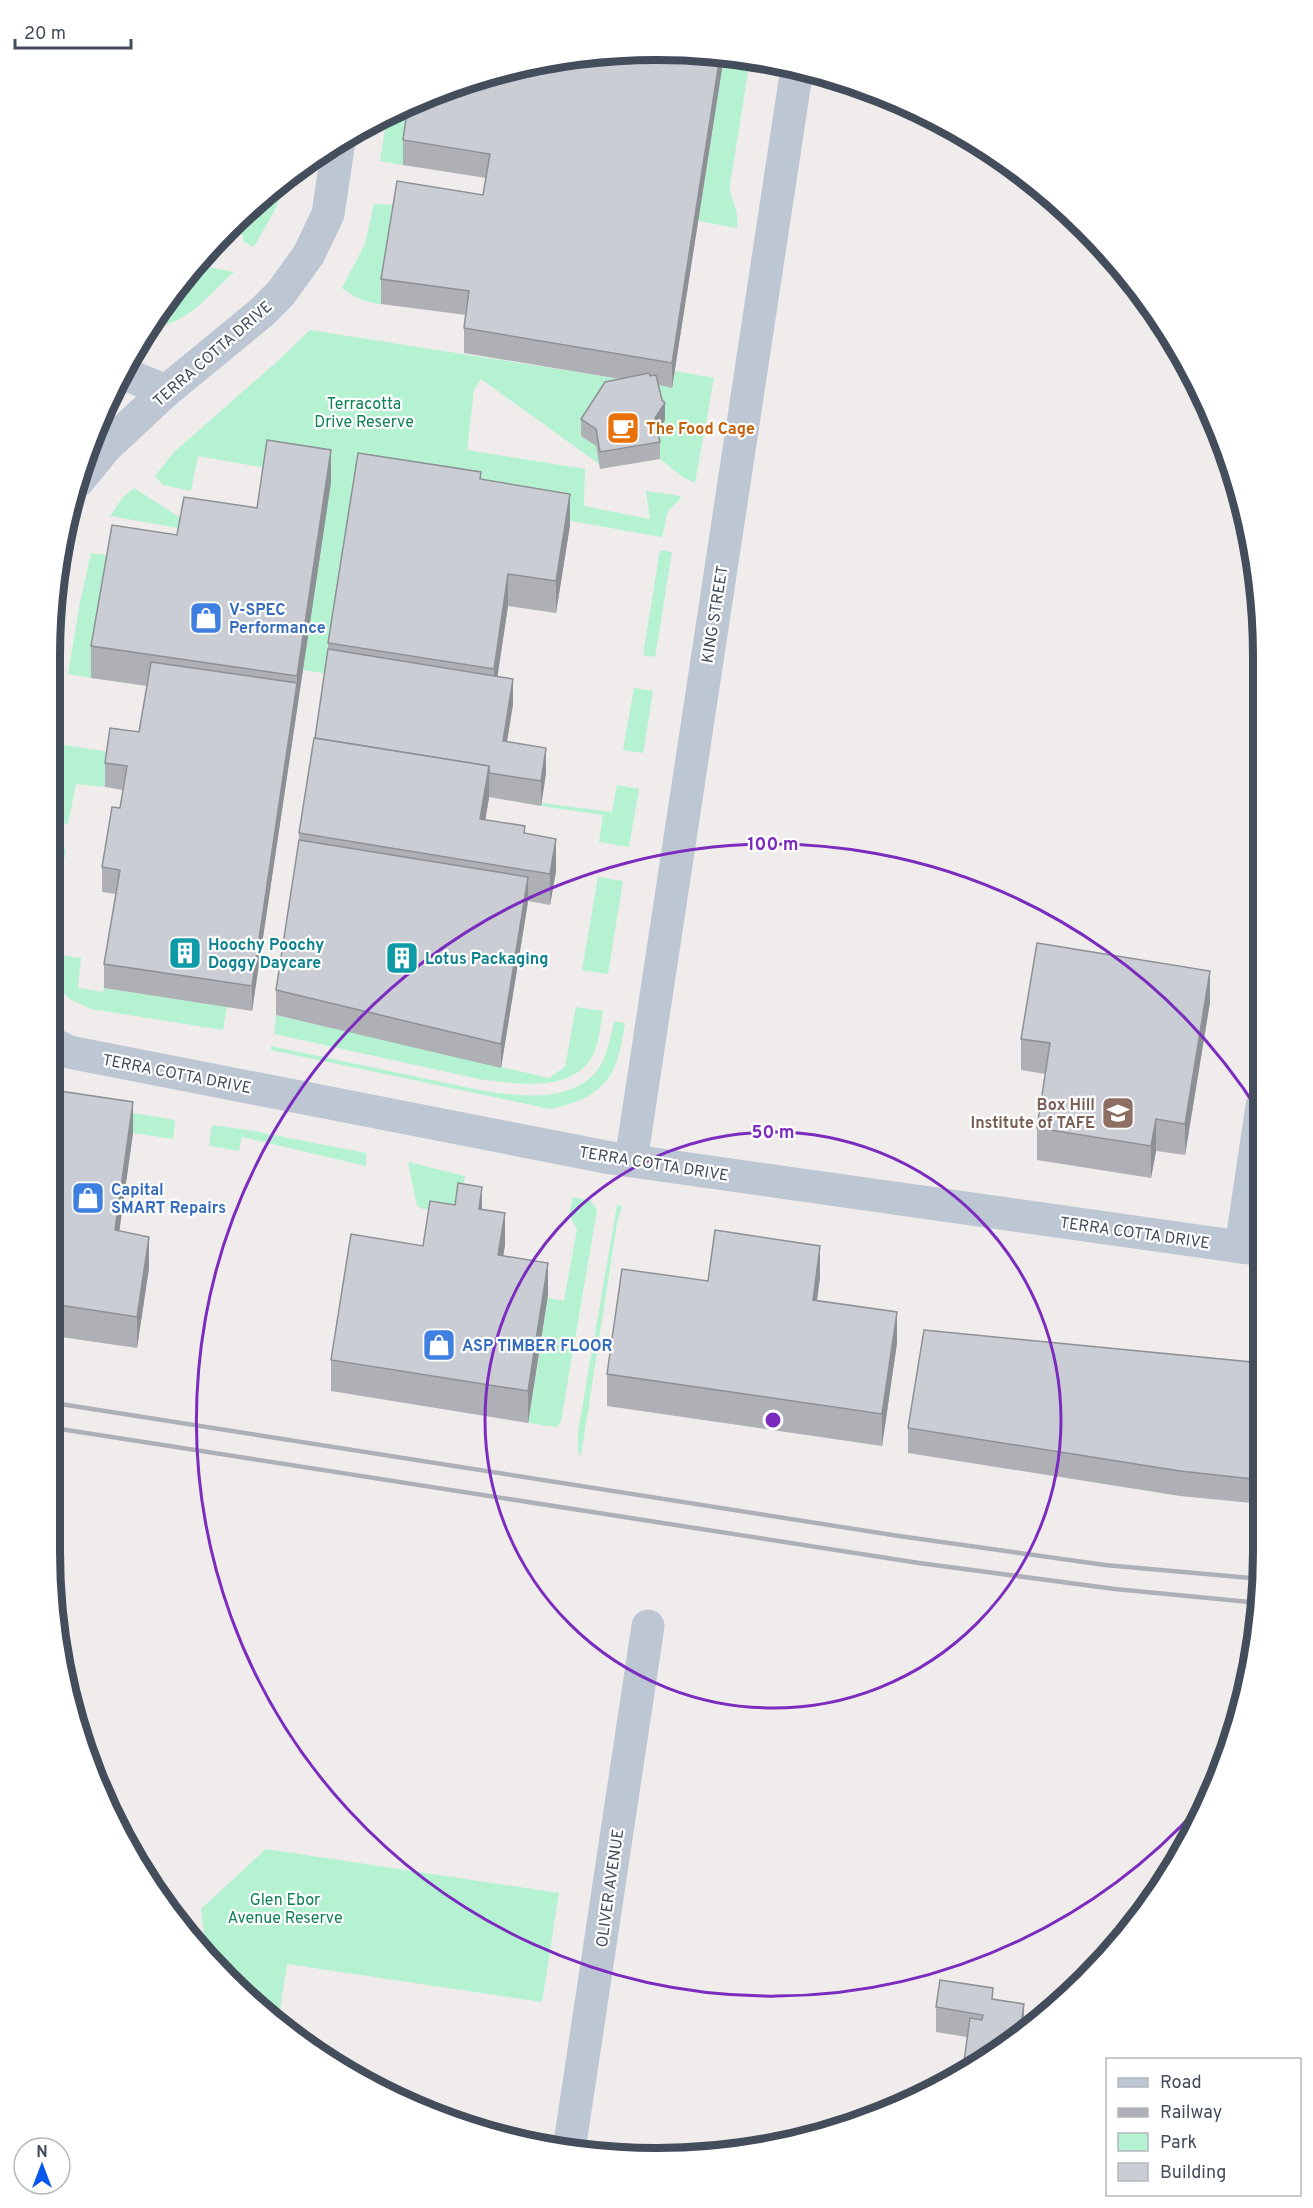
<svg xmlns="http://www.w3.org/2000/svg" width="1313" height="2208" viewBox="0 0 1313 2208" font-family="Overpass,sans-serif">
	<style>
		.green { fill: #b4f2d2 }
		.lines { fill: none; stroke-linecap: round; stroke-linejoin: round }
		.minor { stroke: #bdc7d3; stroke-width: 33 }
		.rail { stroke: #adb0b7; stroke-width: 4.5 }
		.wall { fill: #aeb0b6 }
		.shaded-wall { fill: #8d9094 }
		.building { fill: #cacdd4; stroke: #8d9094; stroke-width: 1.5 }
		.ring { fill: none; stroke: #7b2cbf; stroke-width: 3 }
		.labels { text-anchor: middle; stroke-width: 4.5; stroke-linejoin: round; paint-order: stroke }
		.street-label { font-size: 16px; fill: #434d5b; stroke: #fff }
		.park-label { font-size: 16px; fill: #0e8152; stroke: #fff }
		.food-label { font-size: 16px; font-weight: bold; fill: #c56008; stroke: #fff; text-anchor: start }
		.shop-label { font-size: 16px; font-weight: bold; fill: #366cbe; stroke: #fff; text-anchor: start }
		.culture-label { font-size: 16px; font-weight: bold; fill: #0d838f; stroke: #fff; text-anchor: start }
		.education-label { font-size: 16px; font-weight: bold; fill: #785e54; stroke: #fff; text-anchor: end }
		.rim { fill: none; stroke: #434d5b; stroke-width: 8 }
		.centre { fill: #7b2cbf; stroke: #fff; stroke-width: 3 }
		.ring-label { font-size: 18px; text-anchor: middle; font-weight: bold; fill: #7b2cbf; stroke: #fff; stroke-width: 4.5; stroke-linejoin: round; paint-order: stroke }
	</style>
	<rect width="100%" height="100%" fill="#efeceb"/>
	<g class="green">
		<path d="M724,56L750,59L730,185C730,202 740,208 737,228L698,221Z"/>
		<path d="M411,103L403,165L380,161L387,116Z"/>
		<path d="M283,182L278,204L254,247L244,242L240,227L241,216L262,199H266L267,195Z"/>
		<path d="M374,204L397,205L381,304C365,302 355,298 342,288L365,244Z"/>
		<path d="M197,265L234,272C209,295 185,327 148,327L152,319Z"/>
		<path d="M310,330L672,387L675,371L714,378L695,483L684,478L660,459L655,435L581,436L596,446L599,464L481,379L474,390L467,450L585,469L584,506L650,519L646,491L681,496L680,499L668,511L662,537L348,482L358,485L328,674L303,670L266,468L198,456L191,491L163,485L155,476L174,452L280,359Z"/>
		<path d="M134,488L185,521L184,529L110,516L123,497Z"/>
		<path d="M660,550L672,552L655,657L643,655Z"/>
		<path d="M91,553L112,556L91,678L68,674L80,602Z"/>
		<path d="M634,688L653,691L643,753L623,750Z"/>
		<path d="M58,744L110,752L105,787L76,784L68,824L52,822L51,785Z"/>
		<path d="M617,785L639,789L629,847L599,842L603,815L541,806L542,803L612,812Z"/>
		<path d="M52,848L66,849L54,920H52Z"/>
		<path d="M598,877L623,881L608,974L582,970Z"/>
		<path d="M52,954L81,958L78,988L103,992L104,988L227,1007L223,1030L91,1009L70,999L52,983Z"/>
		<path d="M576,1007L603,1011C600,1027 599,1051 587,1064C562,1092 517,1083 484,1080L274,1034L276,1015L549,1078L565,1067Z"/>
		<path d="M614,1021L625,1023C617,1077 606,1097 550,1109L271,1050V1046L484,1091C519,1096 568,1103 595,1073C607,1060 610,1039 614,1021Z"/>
		<path d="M86,1105L175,1120L173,1139L81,1125Z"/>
		<path d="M212,1125L248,1130L366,1153V1166L242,1137L239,1151L211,1146H209Z"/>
		<path d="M408,1162L465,1176L458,1215L423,1209L417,1206Z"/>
		<path d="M573,1197L591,1201L597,1210L561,1421L557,1427L528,1423L548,1298L564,1301L577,1229L569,1215Z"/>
		<path d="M617,1205L622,1206L617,1223L581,1456L578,1451V1432Z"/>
		<path d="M266,1849L559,1893L542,2002L287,1964L278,2024L204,1950V1931L201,1909Z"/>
	</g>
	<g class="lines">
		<g class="minor">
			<path d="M125,374L166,391"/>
			<path d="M78,481L105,448L166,391L261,313L281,293L309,254L328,214L339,141"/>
			<path d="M52,1043L69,1052L611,1158L1262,1250"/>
			<path d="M631,1161L797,68"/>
			<path d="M1241,1247L1262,1106"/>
			<path d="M569,2150L648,1626"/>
		</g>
		<g class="rail">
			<path d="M54,1403L899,1536L1105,1565L1262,1579"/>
			<path d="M54,1428L919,1563L1115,1589L1260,1603"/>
		</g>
	</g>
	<g class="wall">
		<path d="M657,50L724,56L672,388L659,385L665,420L658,431L660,442V459L600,469L596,446L581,436V419L620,379L464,353V328L466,315L381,304V279L483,195L486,178L403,165V140L531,76Z"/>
		<path d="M481,480L570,525L556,613L508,606L497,676L513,704L507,742L546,773L541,806L489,797L485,820L525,833L556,871L550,905L528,901L501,1068L276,1015V990L299,840V833L315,738L328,649V643Z"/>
		<path d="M331,482L252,1011L104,988V964L116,894L102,892V867L120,808L123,790L105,787V763L139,732L147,686L91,678V646L177,535L257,508Z"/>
		<path d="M1210,1002L1185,1155L1156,1151L1151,1178L1037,1160V1128L1045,1074L1021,1070V1039Z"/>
		<path d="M53,1090L133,1133L119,1231L149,1268L137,1348L54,1336Z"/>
		<path d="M482,1209L505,1245L503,1256L548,1295L528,1423L331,1391V1360L423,1246Z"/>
		<path d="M820,1277L817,1300L897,1343L882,1446L607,1406V1374L708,1281Z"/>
		<path d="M1262,1363V1504L1180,1496L908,1453V1428Z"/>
		<path d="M993,1999L1024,2028V2032L1026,2033L964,2072V2061L967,2037L936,2032V2007Z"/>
	</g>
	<g class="shaded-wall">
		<path d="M720,56H724L672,388V363Z"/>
		<path d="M665,403V420L655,435V418Z"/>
		<path d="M331,450V482L252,1011V986L297,683V676Z"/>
		<path d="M570,494V525L556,613V581Z"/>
		<path d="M508,574V606L494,700V669Z"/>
		<path d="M513,679V704L503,766V741Z"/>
		<path d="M546,748V773L541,806V781Z"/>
		<path d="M489,766V798L480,851V819Z"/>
		<path d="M556,839V871L550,905V874Z"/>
		<path d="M528,877V902L501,1068V1044Z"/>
		<path d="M1210,971V1002L1185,1155V1124Z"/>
		<path d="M133,1102V1133L115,1262V1230Z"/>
		<path d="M1156,1119V1151L1151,1178V1146Z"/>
		<path d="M482,1187V1219L479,1209Z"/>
		<path d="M505,1213V1245L498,1287V1255Z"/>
		<path d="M149,1237V1268L137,1348V1317Z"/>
		<path d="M820,1246V1277L813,1331V1300Z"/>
		<path d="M548,1263V1295L528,1423V1391Z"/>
		<path d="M897,1312V1343L882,1446V1414Z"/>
		<path d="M1024,2004V2028L1023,2035L1020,2032Z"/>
	</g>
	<g class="building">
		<path d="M657,50L720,56L672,363L464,328L469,291L381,279L397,181L483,195L490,154L403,140L408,105L425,96L503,72L531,76L532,63L538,61Z"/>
		<path d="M649,373L650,376L656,375L662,400L665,403L655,418L660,442L600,452L596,429L581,419L605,382Z"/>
		<path d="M267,440L331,450L297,676L91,646L112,525L177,535L184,497L257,508Z"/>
		<path d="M358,453L481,472L480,479L570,494L556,581L508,574L494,669L328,643Z"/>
		<path d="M328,649L513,679L503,741L546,748L541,781L489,773V766L315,738Z"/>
		<path d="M151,662L297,683L252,986L104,964L120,870L102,867L112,807L120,808L127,766L105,763L110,728L139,732Z"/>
		<path d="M314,738L489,766L480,819L525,826L524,833L556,839L550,874L299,833Z"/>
		<path d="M299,840L528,877L501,1044L276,990Z"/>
		<path d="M1037,943L1210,971L1185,1124L1156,1119L1151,1146L1037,1128L1050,1043L1021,1039Z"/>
		<path d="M53,1090L133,1102L115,1230L149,1237L137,1317L53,1304Z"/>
		<path d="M458,1183L482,1187L479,1209L505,1213L498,1255L548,1263L528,1391L331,1360L351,1234L423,1246L430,1201L455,1205Z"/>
		<path d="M715,1230L820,1246L813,1300L897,1312L882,1414L607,1374L622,1269L708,1281Z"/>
		<path d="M924,1330L1262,1363V1480L1180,1471L908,1428Z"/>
		<path d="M940,1980L993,1988L992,1999L1024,2004L1020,2032L1026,2033L978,2063L964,2061L970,2018L982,2020L983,2015L936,2007Z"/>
	</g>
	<g class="ring">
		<circle cx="773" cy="1420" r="288"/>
		<path d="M1201 1805A576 576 0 1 1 1261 1115"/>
	</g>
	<defs>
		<g id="cafe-square" transform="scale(1.725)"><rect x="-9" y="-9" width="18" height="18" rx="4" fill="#e8710a" stroke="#fff"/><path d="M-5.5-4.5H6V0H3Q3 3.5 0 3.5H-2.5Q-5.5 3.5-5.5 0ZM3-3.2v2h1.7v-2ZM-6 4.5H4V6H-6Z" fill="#fff"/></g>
		<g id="shop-square" transform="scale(1.725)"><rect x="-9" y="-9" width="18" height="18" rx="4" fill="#3f7fe0" stroke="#fff"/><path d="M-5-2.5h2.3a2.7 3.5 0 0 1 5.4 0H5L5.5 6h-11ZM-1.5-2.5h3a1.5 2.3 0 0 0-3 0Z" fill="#fff"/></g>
		<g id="building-square" transform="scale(1.725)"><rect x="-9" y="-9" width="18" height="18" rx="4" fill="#0f9aa8" stroke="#fff"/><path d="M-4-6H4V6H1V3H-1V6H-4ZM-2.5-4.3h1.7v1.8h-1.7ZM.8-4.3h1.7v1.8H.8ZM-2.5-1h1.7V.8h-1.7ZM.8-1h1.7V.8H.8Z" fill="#fff"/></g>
		<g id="university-square" transform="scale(1.725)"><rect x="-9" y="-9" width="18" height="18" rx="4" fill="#8d6e63" stroke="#fff"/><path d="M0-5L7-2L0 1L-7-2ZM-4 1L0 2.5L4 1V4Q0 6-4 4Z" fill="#fff"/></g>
	</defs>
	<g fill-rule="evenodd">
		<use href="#cafe-square" x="623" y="428"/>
		<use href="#shop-square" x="206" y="618"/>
		<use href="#building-square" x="185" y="953"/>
		<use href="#building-square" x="402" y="958"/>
		<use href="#university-square" x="1118" y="1113"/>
		<use href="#shop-square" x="88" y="1198"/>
		<use href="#shop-square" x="439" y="1345"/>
	</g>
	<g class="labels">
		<g class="street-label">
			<text transform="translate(212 353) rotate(-41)" y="6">TERRA COTTA DRIVE</text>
			<text transform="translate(714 614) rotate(-81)" y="6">KING STREET</text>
			<text transform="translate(177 1073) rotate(11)" y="6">TERRA COTTA DRIVE</text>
			<text transform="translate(654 1163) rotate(9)" y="6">TERRA COTTA DRIVE</text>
			<text transform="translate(1135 1232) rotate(8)" y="6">TERRA COTTA DRIVE</text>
			<text transform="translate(609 1888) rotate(-82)" y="6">OLIVER AVENUE</text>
		</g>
		<g class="park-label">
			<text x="364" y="409">Terracotta<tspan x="364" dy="18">Drive Reserve</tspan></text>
			<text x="285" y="1905">Glen Ebor<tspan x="285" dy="18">Avenue Reserve</tspan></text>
		</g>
		<g class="food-label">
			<text x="646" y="434">The Food Cage</text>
		</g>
		<g class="shop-label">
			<text x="229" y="615">V-SPEC<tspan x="229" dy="18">Performance</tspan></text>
			<text x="111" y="1195">Capital<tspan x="111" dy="18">SMART Repairs</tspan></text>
			<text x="462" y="1351">ASP TIMBER FLOOR</text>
		</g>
		<g class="culture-label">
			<text x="208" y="950">Hoochy Poochy<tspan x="208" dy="18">Doggy Daycare</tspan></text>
			<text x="425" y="964">Lotus Packaging</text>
		</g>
		<g class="education-label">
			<text x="1095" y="1110">Box Hill<tspan x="1095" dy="18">Institute of TAFE</tspan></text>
		</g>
	</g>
	<path d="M0 0H1313V2208H0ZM656 60H657A596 596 0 0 1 1253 656V1552A596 596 0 0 1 657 2148H656A596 596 0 0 1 60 1552V656A596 596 0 0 1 656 60Z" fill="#fff" fill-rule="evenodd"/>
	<path class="rim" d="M656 60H657A596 596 0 0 1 1253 656V1552A596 596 0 0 1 657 2148H656A596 596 0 0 1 60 1552V656A596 596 0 0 1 656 60Z"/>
	<circle cx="773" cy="1420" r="9" class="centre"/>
	<g class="ring-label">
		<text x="773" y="850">100 m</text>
		<text x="773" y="1138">50 m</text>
	</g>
	<rect x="1106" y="2058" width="195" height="138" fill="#ffffff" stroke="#b4b8bd" stroke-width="1.5"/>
	<rect x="1118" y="2078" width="30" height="9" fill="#bdc7d3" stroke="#b4b8bd" stroke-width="1.5"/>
	<text x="1160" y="2088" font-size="18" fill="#434d5b">Road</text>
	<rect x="1118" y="2108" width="30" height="9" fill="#adb0b7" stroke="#b4b8bd" stroke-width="1.5"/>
	<text x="1160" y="2118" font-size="18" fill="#434d5b">Railway</text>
	<rect x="1118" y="2133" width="30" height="18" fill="#b4f2d2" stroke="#b4b8bd" stroke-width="1.5"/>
	<text x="1160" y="2148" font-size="18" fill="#434d5b">Park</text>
	<rect x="1118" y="2163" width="30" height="18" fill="#cacdd4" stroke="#b4b8bd" stroke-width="1.5"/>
	<text x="1160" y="2178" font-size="18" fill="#434d5b">Building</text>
	<g transform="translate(42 2166)"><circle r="28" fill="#ffffff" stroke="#b4b8bd" stroke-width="1.5"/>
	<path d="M0-4.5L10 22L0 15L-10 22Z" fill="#0857ec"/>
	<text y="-9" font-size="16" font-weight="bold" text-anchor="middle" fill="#434d5b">N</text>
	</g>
	<path d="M15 39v9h116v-9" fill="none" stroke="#434d5b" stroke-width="3"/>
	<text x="24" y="39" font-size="18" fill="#434d5b" stroke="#ffffff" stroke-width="4.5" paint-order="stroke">20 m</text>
</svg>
